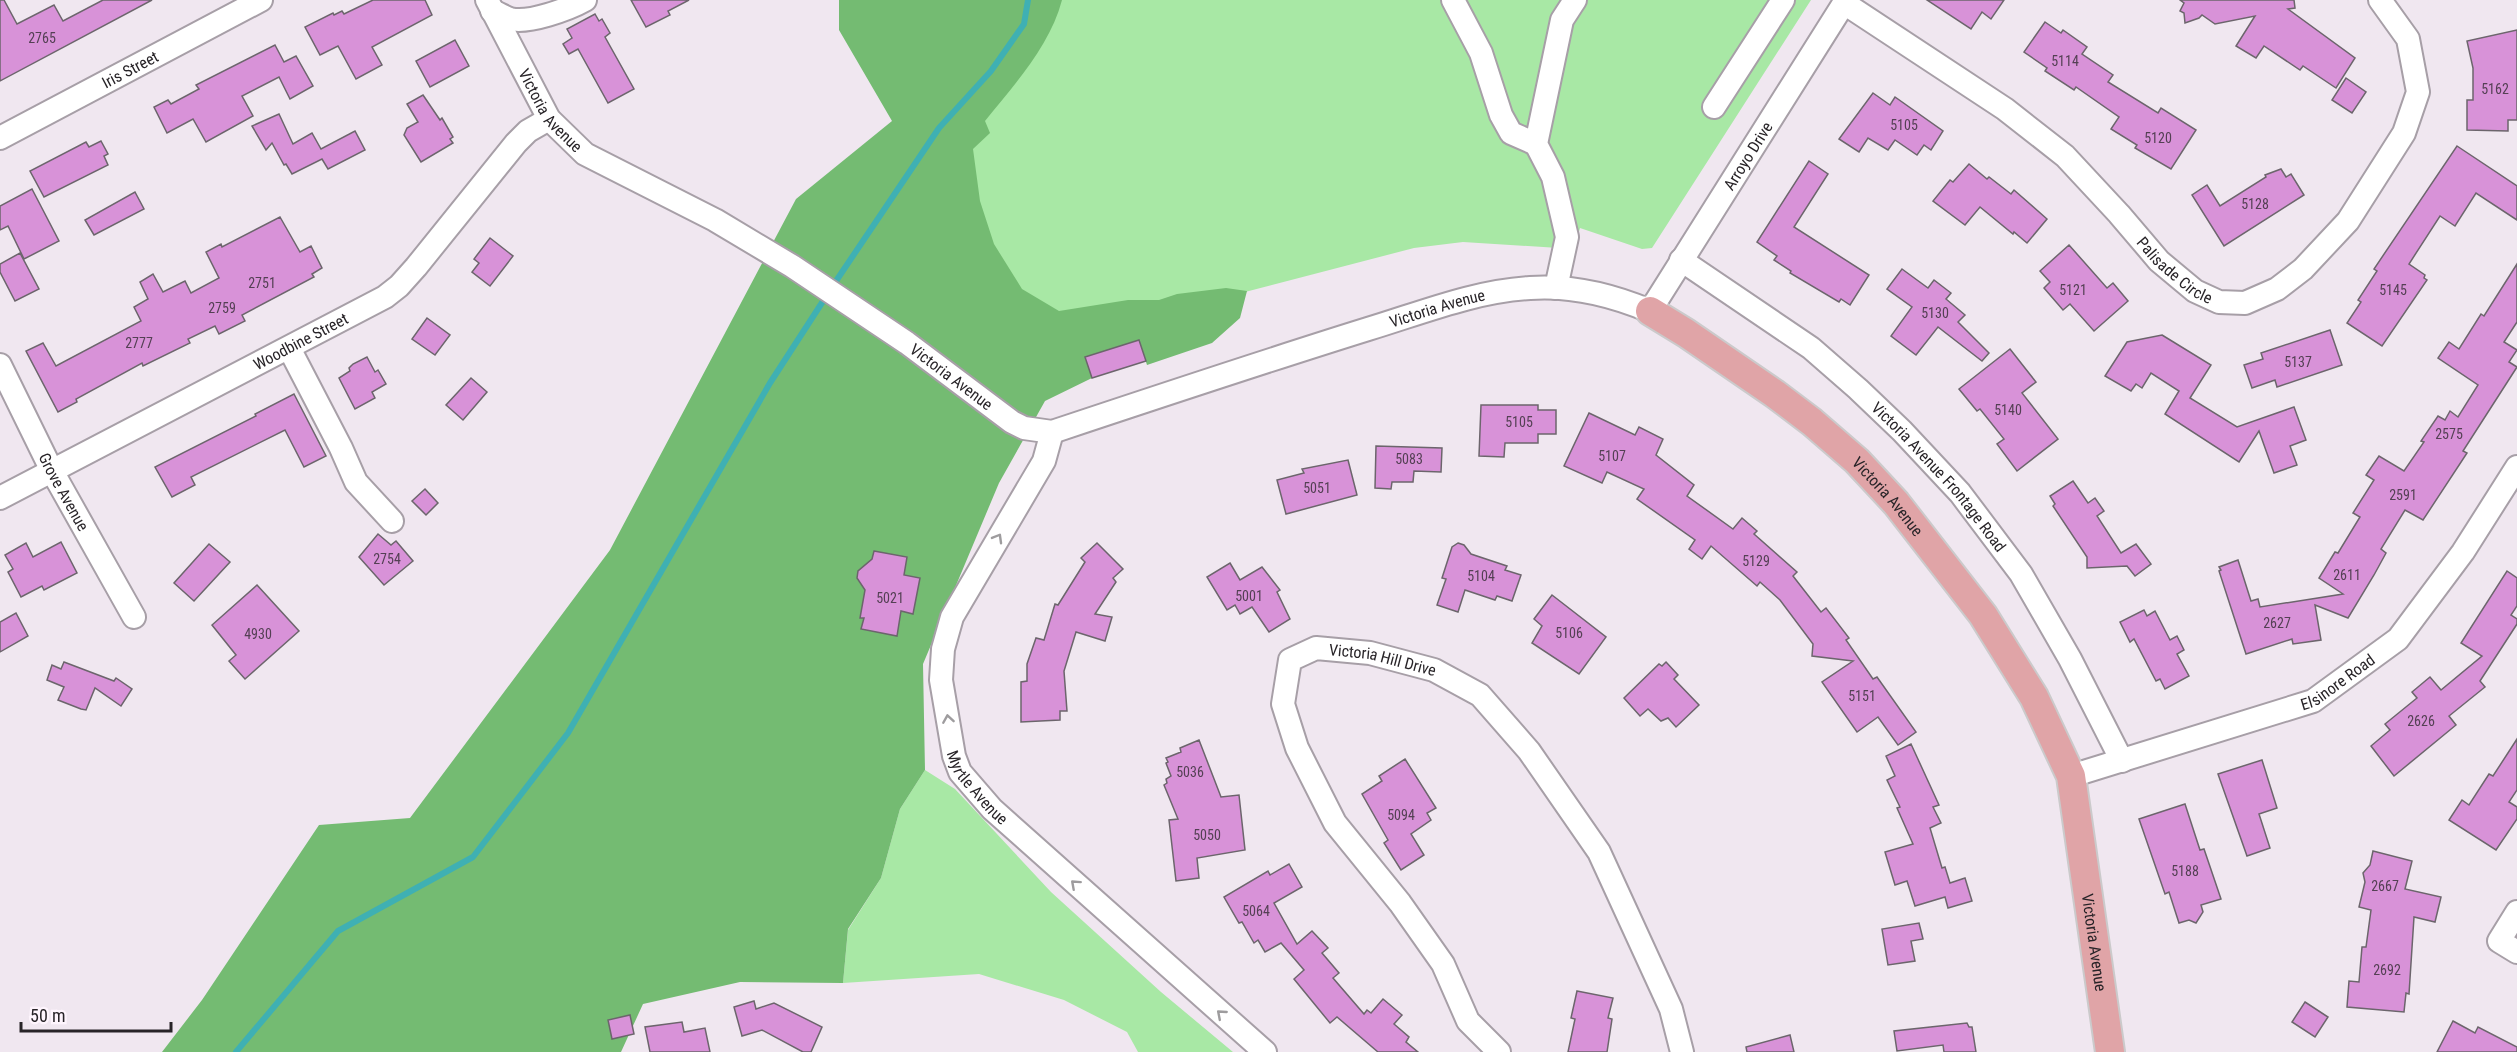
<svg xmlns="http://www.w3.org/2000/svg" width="2517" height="1052" viewBox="0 0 2517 1052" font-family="'Roboto Condensed',sans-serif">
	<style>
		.green { fill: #a8e8a5 }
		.forest { fill: #74bb72 }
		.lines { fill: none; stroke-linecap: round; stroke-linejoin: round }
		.stream { stroke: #3fb0b3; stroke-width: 6 }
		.building { fill: #d892d8; stroke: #6c656c; stroke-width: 1.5 }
		.minor-casing { stroke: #a79fa7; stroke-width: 26 }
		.major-casing { stroke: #cbcacb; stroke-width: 32 }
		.minor { stroke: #fff; stroke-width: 22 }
		.major { stroke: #e0a4a7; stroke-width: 28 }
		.oneway { stroke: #9e9c9e }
		.labels { text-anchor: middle; stroke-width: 4.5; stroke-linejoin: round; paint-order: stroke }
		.number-label { font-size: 14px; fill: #544054 }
		.street-label { font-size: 16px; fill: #282428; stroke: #fef5fd }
	</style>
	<rect width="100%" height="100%" fill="#f0e7f0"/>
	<g class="green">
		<path d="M987,0H1811L1652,248L1642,249L1580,228L1574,249L1463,242L1414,248L995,357L818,257Z"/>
		<path d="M925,770L955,789L1051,892L1161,992L1233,1052H1138L1127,1032L1064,1000L979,974L843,983L848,930L881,878L900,809Z"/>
	</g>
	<path class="forest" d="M839,0H1062C1050,46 1014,85 985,121L990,133L973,149L980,201L994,244L1022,289L1059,311L1128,300H1159L1177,294L1226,288L1247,291L1240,318L1212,343L1147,365L1139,340L1085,357L1092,378L1045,401L999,483L923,664L925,770L900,809L881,878L848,929L843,983L740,982L643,1004L621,1052H162L202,1000L319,825L410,818L610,550L796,199L892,121L839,30Z"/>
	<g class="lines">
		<g class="stream">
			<path d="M832,287L939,128L991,71L1024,24L1028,0"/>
			<path d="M236,1052L338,931L473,857L568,733L770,383L827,295"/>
		</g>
	</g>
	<g class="building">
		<path d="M0,0H4L17,24L54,5L63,21L103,0H152L0,81Z"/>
		<path d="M373,0H425L432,15L372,47L382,65L356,79L338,46L320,55L305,27L333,13L334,15L342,11L344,14Z"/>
		<path d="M631,0H689L668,11L670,15L646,27Z"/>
		<path d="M1927,0H2004L1991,19L1982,12L1971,29Z"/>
		<path d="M2180,0H2294L2295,8L2288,9L2355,58L2336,88L2303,66L2300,70L2264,46L2256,58L2236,46L2255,16L2215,24L2202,15L2199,18L2185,23L2184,13L2180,11L2184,3Z"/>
		<path d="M595,14L599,21L602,19L610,33L605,37L634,89L608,103L578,49L569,54L563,44L572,38L567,29Z"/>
		<path d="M2045,22L2061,33L2063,30L2087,47L2082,54L2113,75L2108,82L2158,113L2161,108L2196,130L2171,169L2135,148L2137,145L2111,129L2119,117L2076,87L2074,90L2045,71L2047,68L2024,52Z"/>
		<path d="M2517,30V120H2508V131L2467,130V100H2473V68L2467,41Z"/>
		<path d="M455,40L469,66L430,87L416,61Z"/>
		<path d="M275,45L284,62L296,56L313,86L290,99L279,77L242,96L253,116L206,142L193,119L167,133L154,107L168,100L171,104L199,89L196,85Z"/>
		<path d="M2346,78L2366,92L2352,113L2332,100Z"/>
		<path d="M1873,93L1890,105L1895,97L1943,131L1931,150L1924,145L1917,155L1895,140L1888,150L1868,138L1859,152L1839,139Z"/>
		<path d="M423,95L440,120L442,118L453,137L450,139L453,143L421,162L404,135L407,128L418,122L407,104Z"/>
		<path d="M279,114L293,144L312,133L321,149L355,131L365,150L328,169L322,159L292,174L286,164L284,165L272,143L266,150L252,126Z"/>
		<path d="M101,141L108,154L104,156L108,165L44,197L30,171L86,142L89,147Z"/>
		<path d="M2457,146L2517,186V220L2476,193L2455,226L2440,216L2409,264L2425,275L2424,278L2427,280L2382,346L2347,323L2361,302L2358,300L2377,271L2374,269Z"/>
		<path d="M1809,161L1828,174L1794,227L1869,275L1850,305L1841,299L1839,302L1790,273L1791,271L1774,260L1777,256L1757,242Z"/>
		<path d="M1969,164L1987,179L1989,177L2011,194L2014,190L2047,219L2027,243L2014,232L2013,234L1980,207L1965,225L1933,201L1950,180L1953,182Z"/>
		<path d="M2281,169L2286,177L2291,174L2304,195L2224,246L2192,195L2207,185L2220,206L2266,177L2265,175Z"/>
		<path d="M32,189L59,241L24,259L8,226L0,230V206Z"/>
		<path d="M135,192L144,209L94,235L85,220Z"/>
		<path d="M280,217L300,252L311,246L322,268L312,274L314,277L242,315L245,321L219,334L215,326L188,339L190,343L143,366L142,363L76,399L77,402L58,412L26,351L43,343L56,366L141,321L134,307L148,299L140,282L153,274L163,292L185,281L191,293L219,278L206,252L221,244L222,247Z"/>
		<path d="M490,238L513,256L490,286L472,272L479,263L474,259Z"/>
		<path d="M2069,245L2107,288L2113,283L2128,301L2094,331L2070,304L2063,310L2044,288L2050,282L2040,271Z"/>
		<path d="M20,253L39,289L15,301L0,272V264Z"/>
		<path d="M2517,264V322L2504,342L2517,350L2509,362L2517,367L2463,451L2467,453L2423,520L2405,510L2381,549L2386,553L2374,575L2348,618L2315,605L2321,640L2293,644L2292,639L2246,654L2219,571L2221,570L2219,567L2238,560L2251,601L2258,599L2260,607L2343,594L2319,578L2335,552L2338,553L2360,517L2353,513L2374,480L2366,475L2379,456L2404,471L2424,442L2421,441L2438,416L2445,420L2450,411L2458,417L2478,385L2438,358L2449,342L2459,349L2481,314L2484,316Z"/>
		<path d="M1902,269L1928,288L1934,280L1951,293L1946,299L1965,315L1958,322L1989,353L1982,361L1938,327L1916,355L1891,336L1912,307L1887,289Z"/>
		<path d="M427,318L450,335L435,355L412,339Z"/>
		<path d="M2330,330L2342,365L2277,387L2275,380L2252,388L2244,365L2263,359L2261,353Z"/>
		<path d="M2162,335L2211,365L2190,398L2237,427L2294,407L2306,440L2290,446L2297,465L2274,473L2259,431L2239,462L2165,414L2179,391L2151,373L2142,388L2136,384L2131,391L2105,376L2127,342Z"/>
		<path d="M1139,340L1146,361L1092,378L1085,357Z"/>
		<path d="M2010,349L2036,382L2022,393L2058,439L2017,471L1997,444L2004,439L1980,409L1977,411L1959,389Z"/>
		<path d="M367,357L375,372L378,370L386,384L372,392L375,398L355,409L339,378L350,371L349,368L353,364Z"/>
		<path d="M471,378L487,392L463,420L446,405Z"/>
		<path d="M294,394L326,456L304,467L285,430L191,477L195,485L172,497L155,467L256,416L255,414Z"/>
		<path d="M1481,405H1538V410H1556V434H1538V443H1505L1504,457L1479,456Z"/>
		<path d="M1589,413L1635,435L1639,427L1663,439L1656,455L1694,485L1687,496L1733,529L1742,518L1757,531L1754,534L1797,572L1793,576L1821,612L1826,608L1849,638L1846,640L1873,679L1877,677L1916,732L1898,745L1878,717L1857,732L1822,682L1853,661L1812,656L1813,644L1780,600L1760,582L1757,586L1711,546L1702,559L1689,549L1695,540L1637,499L1644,489L1607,472L1602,483L1564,466Z"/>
		<path d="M1376,446L1442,448L1441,472L1414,471L1413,482H1392L1391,489L1375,488Z"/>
		<path d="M1348,460L1357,495L1286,514L1277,480L1304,473L1302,469Z"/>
		<path d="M2073,481L2088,503L2095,498L2104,511L2097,516L2121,553L2136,544L2151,564L2135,576L2127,566L2087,568V557L2053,506L2055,504L2050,496Z"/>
		<path d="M425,489L438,503L426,515L412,501Z"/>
		<path d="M378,534L391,545L396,541L413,561L384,585L359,557Z"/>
		<path d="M61,542L77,573L44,590L42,586L21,597L8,572L13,569L5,555L26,543L33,557Z"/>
		<path d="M1097,543L1123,569L1113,578L1116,582L1095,614L1112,617L1105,641L1076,632L1064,671L1067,711H1060V720L1021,722V682L1027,681V664L1036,638L1044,640L1055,604L1058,605L1085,562L1081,558Z"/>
		<path d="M1458,543L1464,545L1471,554L1507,566L1505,570L1521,575L1512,601L1497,596L1495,600L1465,590L1458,612L1437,605L1446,579L1442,578L1452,547Z"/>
		<path d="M209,544L230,562L194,601L174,583Z"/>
		<path d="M874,551L907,557L904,575L920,578L913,614L901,611L897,636L861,629L864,618H860L865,590L857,578L858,571L872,559Z"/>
		<path d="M1230,563L1240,580L1262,567L1280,590L1277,592L1290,619L1269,632L1252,607L1240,614L1235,605L1227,610L1207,577Z"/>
		<path d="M2507,571L2517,578V606L2511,615L2517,619V624L2480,681L2485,687L2449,716L2456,725L2394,776L2371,746L2390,730L2385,724L2417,698L2412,692L2430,677L2441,690L2482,656L2461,643Z"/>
		<path d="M257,585L299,631L245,679L229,661L236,655L212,625Z"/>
		<path d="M1552,595L1606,637L1579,674L1532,643L1542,626L1534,619Z"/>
		<path d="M2144,610L2147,616L2155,611L2170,640L2177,636L2184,650L2177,654L2189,676L2165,689L2160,679L2156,681L2134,639L2130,642L2120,622Z"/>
		<path d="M16,613L28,636L0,652V622Z"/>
		<path d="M64,662L114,681L116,678L132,689L121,706L95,688L86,710L81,709L58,700L64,687L47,680L52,665L61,669Z"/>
		<path d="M1666,662L1678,675L1674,679L1699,705L1676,727L1668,718L1661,721L1648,709L1640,716L1624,698L1659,664L1662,666Z"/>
		<path d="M2517,739V790L2509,802L2517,807V819L2496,850L2449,820L2462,800L2469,805L2489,774L2493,776Z"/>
		<path d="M1199,740L1221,797L1239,795L1245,850L1197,858L1199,878L1176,881L1169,820L1178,819L1164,785L1167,783L1166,779L1171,776L1166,763L1168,762L1166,758L1181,752L1180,748Z"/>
		<path d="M1911,744L1939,805L1933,807L1941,823L1930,828L1942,868L1945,867L1950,883L1965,878L1972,901L1948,908L1945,897L1915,906L1907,881L1895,885L1885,852L1913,844L1897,808L1900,807L1887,780L1895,776L1886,756Z"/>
		<path d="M1405,759L1436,808L1427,813L1431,820L1411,834L1424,855L1401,870L1384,843L1388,840L1362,794L1382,781L1379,776Z"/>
		<path d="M2262,760L2277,808L2259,814L2270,848L2247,856L2218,774Z"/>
		<path d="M2185,804L2200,850L2204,849L2221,899L2201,905L2203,912L2196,923L2189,920L2179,923L2169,892L2165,894L2139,819Z"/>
		<path d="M2373,851L2412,861L2405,889L2441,897L2435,922L2414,917L2409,994L2406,993L2404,1012L2347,1007L2349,981L2359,982L2362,947H2366L2371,910L2359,907L2365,882L2363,873L2370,865Z"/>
		<path d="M1289,864L1302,887L1274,903L1297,944L1312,931L1328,948L1322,953L1339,973L1333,978L1364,1014L1367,1010L1371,1013L1383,999L1402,1015L1394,1024L1409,1037L1406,1042L1418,1052H1378L1337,1017L1330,1023L1294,979L1304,970L1281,943L1265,952L1258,940L1254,943L1242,922L1239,923L1224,897L1268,871L1270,875Z"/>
		<path d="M1919,923L1923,939L1911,941L1915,961L1888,965L1882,929Z"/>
		<path d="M1577,991L1613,998L1608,1018L1612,1019L1607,1052H1568L1575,1019L1571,1018Z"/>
		<path d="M754,1001L756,1009L774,1003L822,1027L811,1052H803L762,1030L742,1036L734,1007Z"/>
		<path d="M2305,1002L2328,1017L2315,1037L2292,1022Z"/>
		<path d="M630,1015L634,1034L612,1039L608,1020Z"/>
		<path d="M2453,1021L2475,1033L2478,1027L2517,1047V1052H2437Z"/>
		<path d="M682,1022L684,1032L705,1028L710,1052H650L645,1027Z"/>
		<path d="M1967,1023L1969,1027H1972L1976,1052H1944L1943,1045L1897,1051L1894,1031Z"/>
		<path d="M1790,1035L1794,1052H1747L1746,1047Z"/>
	</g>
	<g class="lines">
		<g class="minor-casing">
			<g id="minor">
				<path id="s1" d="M487,0L549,119L585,154L715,220L792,266L907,343L1012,422L1024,428L1052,432C1157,397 1262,362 1368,329C1421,313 1475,291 1530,288C1572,285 1612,295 1650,311L1846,0"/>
				<path d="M1453,0L1481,53L1501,115L1511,133L1536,144"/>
				<path id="s2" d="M1844,3L2005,109L2065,156L2119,214L2159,261L2195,291L2219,302L2245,303L2277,289L2303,269L2348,221L2404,133L2418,92L2408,39L2380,0"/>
				<path d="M492,11C498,13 504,17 510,19C528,24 569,9 585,0"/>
				<path d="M1714,107L1783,0"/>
				<path id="s3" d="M0,138L261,0"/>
				<path id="s4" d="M1681,260L1811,348L1858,389L1902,431L1960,493L2021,574L2070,659L2122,761"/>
				<path d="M1556,288L1567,237L1553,177L1536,144L1562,20L1575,0"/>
				<path d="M289,348L341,448L356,482L392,521"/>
				<path id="s5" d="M0,365L52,471L134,617"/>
				<path id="s6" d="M1052,432L1044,461L952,617L943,649L941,680L954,756L960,772L992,809L1265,1052"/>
				<path id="s7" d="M0,498L385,297L399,286L416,267L516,143L528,131L549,119"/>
				<path id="s8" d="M2071,776L2313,701L2398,639L2463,552L2517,467"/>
				<path d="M2517,912L2499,941L2517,952"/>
				<path id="s9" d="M1499,1052L1468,1021L1443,964L1400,903L1335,823L1297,748L1283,704L1290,660L1316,648L1370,653L1434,670L1480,695L1529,751L1599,852L1671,1009L1682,1052"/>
			</g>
		</g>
		<g class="major-casing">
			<g id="major">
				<path id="s10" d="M1650,311L1686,333L1775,394L1812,422L1857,461L1896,503L1983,615L2034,697L2071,776L2110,1052"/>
			</g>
		</g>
		<use href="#minor" class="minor"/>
		<use href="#major" class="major"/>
	</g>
	<defs><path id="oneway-chevron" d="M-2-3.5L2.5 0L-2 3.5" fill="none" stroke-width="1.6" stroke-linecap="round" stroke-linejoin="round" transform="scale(1.5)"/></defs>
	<g class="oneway">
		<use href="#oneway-chevron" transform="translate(998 538) rotate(-60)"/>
		<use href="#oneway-chevron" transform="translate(948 719) rotate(-99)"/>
		<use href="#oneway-chevron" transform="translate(1075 884) rotate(-138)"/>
		<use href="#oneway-chevron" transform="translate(1221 1014) rotate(-139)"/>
	</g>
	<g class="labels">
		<g class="number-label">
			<text x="42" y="43">2765</text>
			<text x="2065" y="66">5114</text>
			<text x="2495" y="94">5162</text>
			<text x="1904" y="130">5105</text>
			<text x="2158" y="143">5120</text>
			<text x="2255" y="209">5128</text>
			<text x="262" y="288">2751</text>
			<text x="2073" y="295">5121</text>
			<text x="2393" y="295">5145</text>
			<text x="222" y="313">2759</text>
			<text x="1935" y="318">5130</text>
			<text x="139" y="348">2777</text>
			<text x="2298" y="367">5137</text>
			<text x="2008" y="415">5140</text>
			<text x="1519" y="427">5105</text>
			<text x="2449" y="439">2575</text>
			<text x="1612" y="461">5107</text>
			<text x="1409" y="464">5083</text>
			<text x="1317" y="493">5051</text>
			<text x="2403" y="500">2591</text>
			<text x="387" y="564">2754</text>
			<text x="1756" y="566">5129</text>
			<text x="2347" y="580">2611</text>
			<text x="1481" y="581">5104</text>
			<text x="1249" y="601">5001</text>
			<text x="890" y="603">5021</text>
			<text x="2277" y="628">2627</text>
			<text x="1569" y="638">5106</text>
			<text x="258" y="639">4930</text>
			<text x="1862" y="701">5151</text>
			<text x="2421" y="726">2626</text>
			<text x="1190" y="777">5036</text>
			<text x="1401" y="820">5094</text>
			<text x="1207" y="840">5050</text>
			<text x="2185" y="876">5188</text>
			<text x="2385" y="891">2667</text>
			<text x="1256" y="916">5064</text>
			<text x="2387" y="975">2692</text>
		</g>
		<g class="street-label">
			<text dy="6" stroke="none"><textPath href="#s3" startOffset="147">Iris Street</textPath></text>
			<text dy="6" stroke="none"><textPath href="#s1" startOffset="128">Victoria Avenue</textPath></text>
			<text dy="6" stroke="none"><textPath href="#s1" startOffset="1538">Arroyo Drive</textPath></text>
			<text dy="6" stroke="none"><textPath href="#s2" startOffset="428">Palisade Circle</textPath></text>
			<text dy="6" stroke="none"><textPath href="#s1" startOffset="1136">Victoria Avenue</textPath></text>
			<text dy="6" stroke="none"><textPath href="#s7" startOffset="339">Woodbine Street</textPath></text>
			<text dy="6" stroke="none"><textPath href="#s1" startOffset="614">Victoria Avenue</textPath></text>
			<text dy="6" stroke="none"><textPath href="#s4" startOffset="339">Victoria Avenue Frontage Road</textPath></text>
			<text dy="6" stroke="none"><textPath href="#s5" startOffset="142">Grove Avenue</textPath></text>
			<text dy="6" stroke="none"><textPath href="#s10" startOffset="303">Victoria Avenue</textPath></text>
			<text dy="6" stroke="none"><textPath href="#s9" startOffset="555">Victoria Hill Drive</textPath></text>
			<text dy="6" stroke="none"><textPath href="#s8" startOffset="284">Elsinore Road</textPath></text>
			<text dy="6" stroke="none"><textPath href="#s6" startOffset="392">Myrtle Avenue</textPath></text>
			<text dy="6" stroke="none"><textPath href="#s10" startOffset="807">Victoria Avenue</textPath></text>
		</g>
	</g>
	<path d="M21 1022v9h150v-9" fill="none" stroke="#282428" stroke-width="3"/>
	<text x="30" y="1022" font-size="18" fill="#282428" stroke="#fef5fd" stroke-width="4.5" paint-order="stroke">50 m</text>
</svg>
